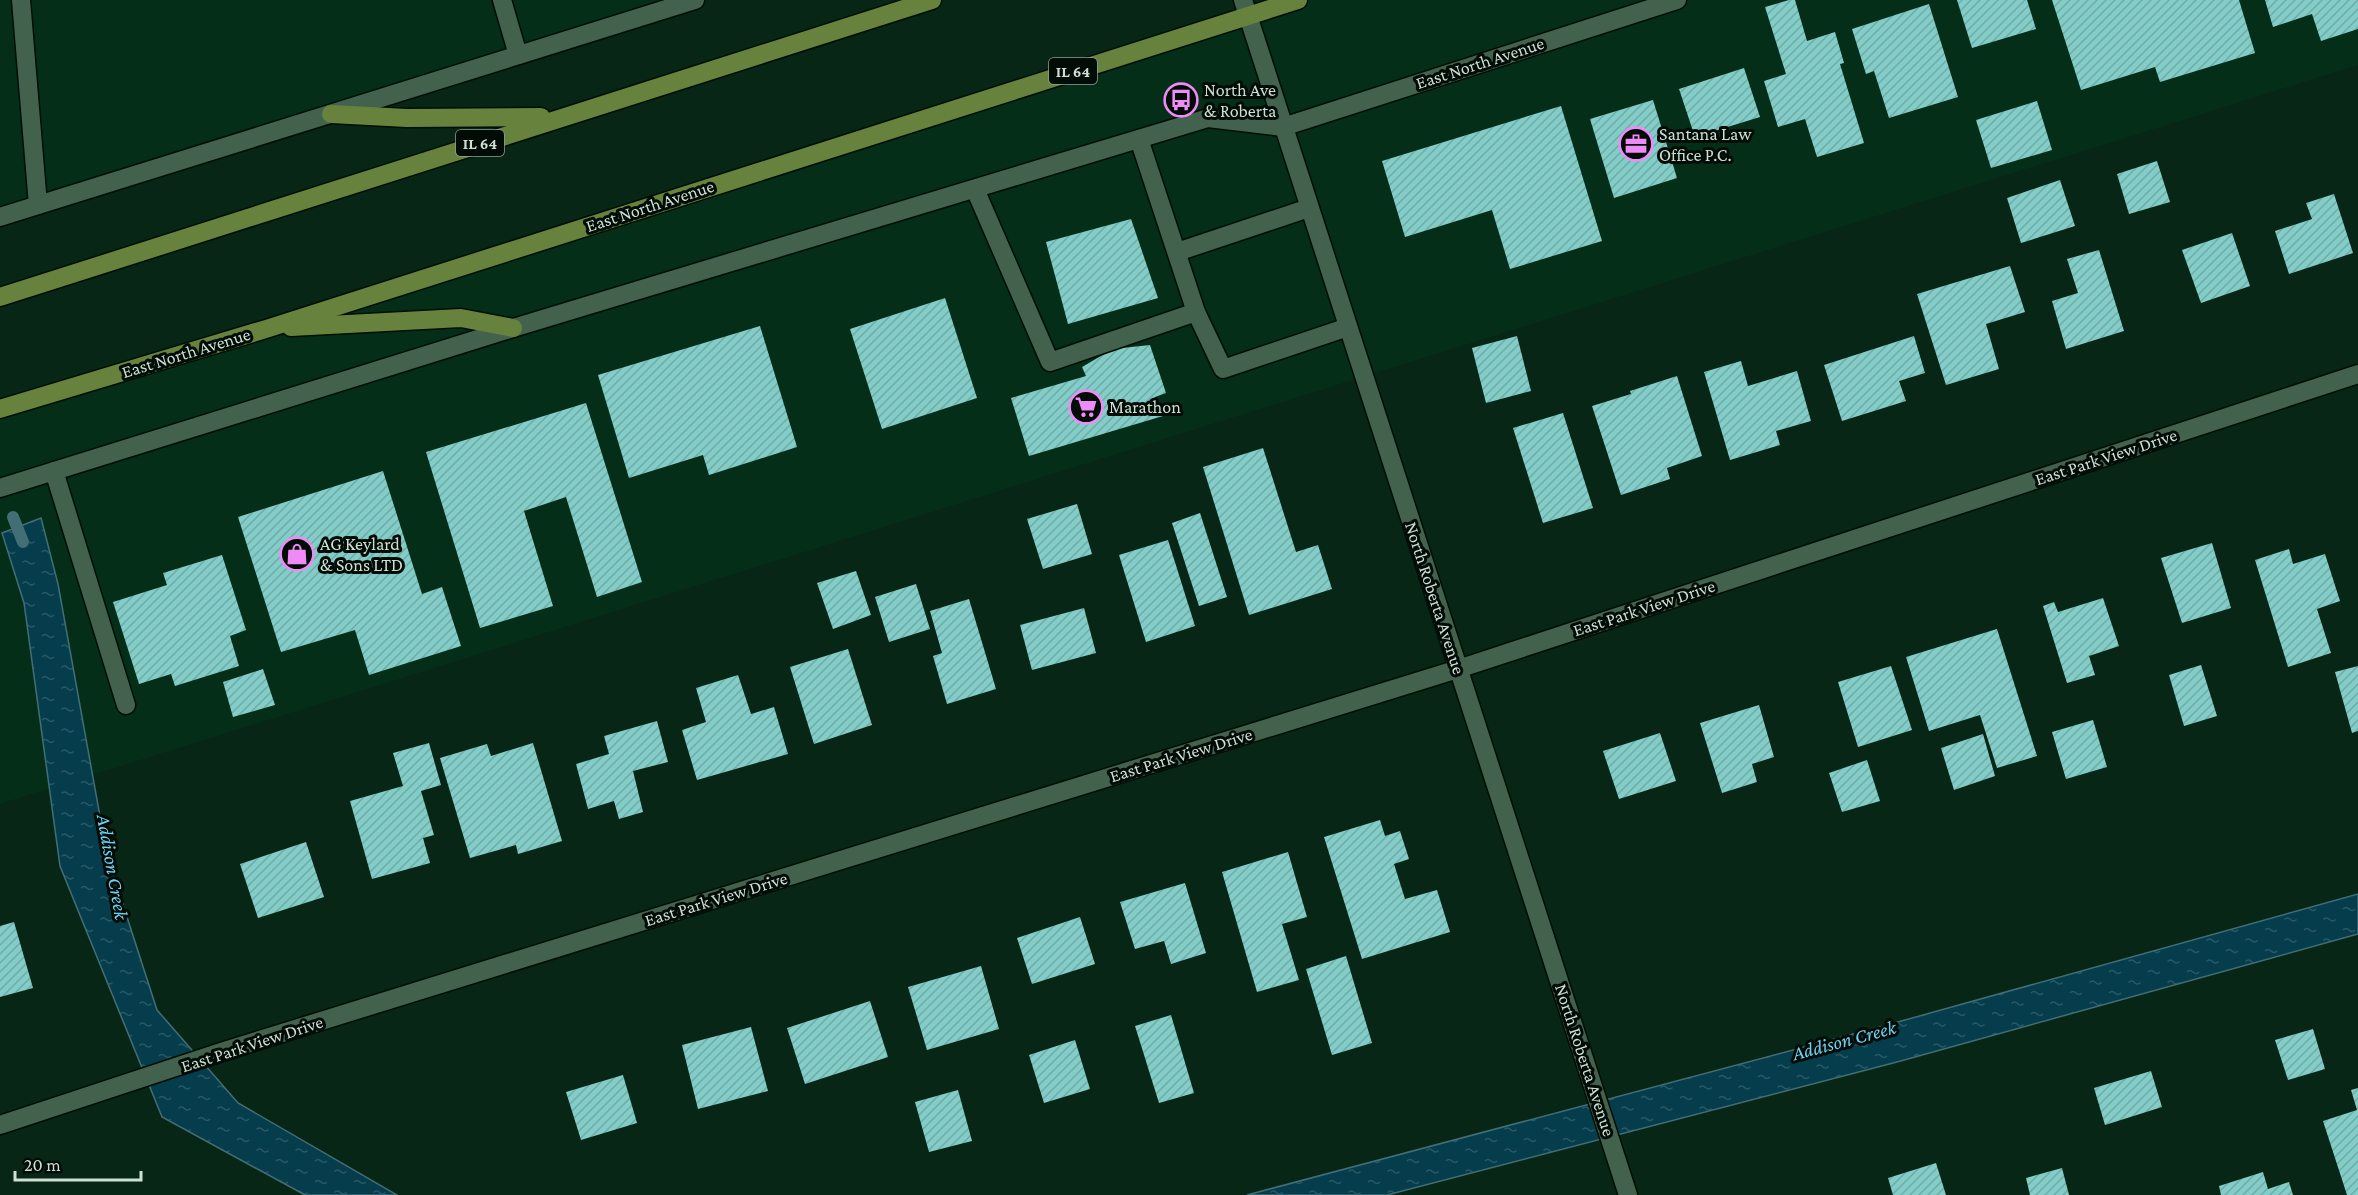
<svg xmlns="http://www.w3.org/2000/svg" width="2358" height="1195" viewBox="0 0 2358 1195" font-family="'Crimson Pro',serif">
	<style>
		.built { fill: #052e19 }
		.water { fill: url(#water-ripples); stroke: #426e76; stroke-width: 1.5 }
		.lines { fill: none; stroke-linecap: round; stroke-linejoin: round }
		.stream { stroke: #426e76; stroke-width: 12 }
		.building { fill: url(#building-hatch) }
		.lane-casing { stroke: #000e04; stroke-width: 21 }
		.street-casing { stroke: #000e04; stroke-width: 21 }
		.primary-casing { stroke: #000e04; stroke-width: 21 }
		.lane { stroke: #43624e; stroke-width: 18 }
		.street { stroke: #43624e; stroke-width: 18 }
		.primary { stroke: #66823d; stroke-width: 18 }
		.labels { text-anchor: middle; stroke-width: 6; stroke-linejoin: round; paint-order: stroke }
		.shield { fill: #020c06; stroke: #91a096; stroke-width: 1.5 }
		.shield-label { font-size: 16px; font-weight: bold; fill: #cedfd4 }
		.street-label { font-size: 18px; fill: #cedfd4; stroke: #020c06 }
		.poi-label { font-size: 18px; fill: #cedfd4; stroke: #020c06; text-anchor: start }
		.water-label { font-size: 20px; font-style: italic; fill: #6fd1f4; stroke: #020c06 }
	</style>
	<defs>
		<pattern id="water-ripples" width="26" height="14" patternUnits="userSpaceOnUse" patternTransform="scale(1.5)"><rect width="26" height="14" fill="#063d4d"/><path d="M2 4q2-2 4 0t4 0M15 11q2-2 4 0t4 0" fill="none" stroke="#295966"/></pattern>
		<pattern id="building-hatch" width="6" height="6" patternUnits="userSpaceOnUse" patternTransform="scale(1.5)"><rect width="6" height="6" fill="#83cdc8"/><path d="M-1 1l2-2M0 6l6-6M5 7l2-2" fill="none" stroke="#72aaa6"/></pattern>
	</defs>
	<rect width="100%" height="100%" fill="#072616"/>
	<g class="built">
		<path d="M0,0H695L0,217Z"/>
		<path d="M1298,0H2358V65L0,804V412Z"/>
	</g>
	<g class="water">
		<path d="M41,518L58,584L107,855L157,1010L238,1103L397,1195H305L162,1117L60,866L24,603L2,533Z"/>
		<path d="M2358,894V934L1897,1062L1387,1195H1247L1887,1025Z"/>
	</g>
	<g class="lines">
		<path class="stream" d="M13,517L23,542"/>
	</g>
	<g class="building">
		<path d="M1789,0H1795L1807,41L1835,32L1844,63L1840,64L1864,143L1817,157L1805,119L1778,127L1764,81L1786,74L1765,7Z"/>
		<path d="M1957,0H2027L2036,29L1972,48Z"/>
		<path d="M2052,0H2239L2255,53L2160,82L2155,67L2081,90Z"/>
		<path d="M2265,0H2358V29L2321,41L2312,14L2273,27Z"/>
		<path d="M1929,4L1958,97L1889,118L1874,71L1866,74L1852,29Z"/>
		<path d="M1744,68L1760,117L1695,137L1679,89Z"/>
		<path d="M1653,100L1677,178L1614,198L1590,119Z"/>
		<path d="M2037,101L2052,150L1991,168L1976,120Z"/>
		<path d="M1561,106L1602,241L1510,269L1492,210L1405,237L1382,161Z"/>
		<path d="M2157,161L2170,202L2129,214L2117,174Z"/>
		<path d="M2060,180L2075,226L2021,243L2007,198Z"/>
		<path d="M2334,194L2353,253L2289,274L2275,231L2312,219L2306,203Z"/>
		<path d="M1131,219L1158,298L1068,324L1046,242Z"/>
		<path d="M2232,233L2250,286L2201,303L2182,250Z"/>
		<path d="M2099,250L2124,331L2066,349L2052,301L2078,293L2067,259Z"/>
		<path d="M2010,266L2025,312L1986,324L1999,369L1946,385L1917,294Z"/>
		<path d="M945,298L977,398L882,429L850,329Z"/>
		<path d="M760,326L797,447L709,475L703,455L629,478L598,375Z"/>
		<path d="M1517,336L1531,391L1486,403L1472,348Z"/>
		<path d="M1914,336L1925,373L1899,381L1906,401L1842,421L1824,365Z"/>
		<path d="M1150,345L1166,393L1155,397L1163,416L1029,456L1011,398L1086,376L1082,367L1113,349Z"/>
		<path d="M1741,361L1748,386L1797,371L1811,421L1776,431L1780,445L1730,460L1704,372Z"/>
		<path d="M1677,376L1702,456L1667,468L1670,479L1621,495L1592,406L1631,394L1630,391Z"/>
		<path d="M586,403L642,582L597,597L566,497L524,511L553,606L480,628L426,452Z"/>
		<path d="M1563,413L1593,508L1543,523L1513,428Z"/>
		<path d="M1263,448L1296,552L1318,545L1332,589L1249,615L1203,467Z"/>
		<path d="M383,471L422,594L442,587L461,646L369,675L355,630L281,652L238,517Z"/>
		<path d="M1077,504L1092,554L1043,569L1027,519Z"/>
		<path d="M1200,513L1227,597L1199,606L1172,523Z"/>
		<path d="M1168,540L1195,626L1146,642L1119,555Z"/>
		<path d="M2212,543L2231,608L2182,623L2161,558Z"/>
		<path d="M2289,549L2293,564L2325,554L2340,601L2317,609L2331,653L2288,667L2255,560Z"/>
		<path d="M222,555L246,630L230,636L239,666L175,686L171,674L139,684L113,602L167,585L163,573Z"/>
		<path d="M856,571L871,615L833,629L817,583Z"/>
		<path d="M916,584L930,629L889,642L875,597Z"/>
		<path d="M2103,598L2119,646L2089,656L2095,675L2067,683L2043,606L2054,602L2058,612Z"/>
		<path d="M969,599L996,689L947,704L933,656L942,653L930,611Z"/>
		<path d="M1084,608L1096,653L1032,670L1020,625Z"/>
		<path d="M1997,629L2037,756L1997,768L1980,715L1929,731L1906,657Z"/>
		<path d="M848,649L872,725L814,744L790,667Z"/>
		<path d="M2201,665L2217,716L2184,726L2169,675Z"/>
		<path d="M1891,666L1912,730L1858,747L1838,682Z"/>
		<path d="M2358,666V731L2352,733L2335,672Z"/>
		<path d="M263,669L275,705L233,717L223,682Z"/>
		<path d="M738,675L751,714L774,707L788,754L697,780L682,730L706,722L696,688Z"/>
		<path d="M1759,705L1774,757L1752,764L1757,782L1722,793L1700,723Z"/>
		<path d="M2093,720L2107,767L2066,779L2052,732Z"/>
		<path d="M657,721L668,762L633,771L643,812L619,819L614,801L588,809L576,764L609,754L604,736Z"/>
		<path d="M1660,733L1676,781L1619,799L1603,751Z"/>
		<path d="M1983,734L1995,776L1954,790L1941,748Z"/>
		<path d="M429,743L441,785L421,791L434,835L423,838L430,863L372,879L350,801L403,786L393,753Z"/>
		<path d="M533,743L562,841L518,854L516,845L470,858L440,758L487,744L491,756Z"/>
		<path d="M1867,760L1880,801L1842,812L1829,773Z"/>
		<path d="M1380,820L1385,836L1400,831L1409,859L1394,864L1405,899L1437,890L1450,932L1362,959L1324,837Z"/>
		<path d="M306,842L324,897L258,918L240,864Z"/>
		<path d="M1288,852L1307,917L1282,924L1299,980L1257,992L1222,872Z"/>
		<path d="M1185,883L1206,953L1171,964L1164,941L1135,949L1120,902Z"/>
		<path d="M1080,917L1095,964L1032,984L1017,938Z"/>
		<path d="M14,922L33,988L0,997V926Z"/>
		<path d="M1346,956L1372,1043L1332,1055L1306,969Z"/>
		<path d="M981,966L999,1029L927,1050L908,987Z"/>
		<path d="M870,1001L888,1057L805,1084L787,1028Z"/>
		<path d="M1171,1015L1194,1093L1159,1103L1135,1026Z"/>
		<path d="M751,1027L768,1091L698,1109L682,1045Z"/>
		<path d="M2313,1029L2325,1069L2288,1080L2275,1040Z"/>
		<path d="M1075,1040L1090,1089L1044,1103L1029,1055Z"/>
		<path d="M2151,1071L2162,1107L2105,1125L2094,1088Z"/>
		<path d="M623,1075L637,1123L581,1140L566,1092Z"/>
		<path d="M2358,1088V1195H2347L2323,1121L2357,1110L2351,1090Z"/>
		<path d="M958,1090L972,1141L929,1152L915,1102Z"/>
		<path d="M1936,1163L1946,1195H1893L1888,1178Z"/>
		<path d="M2062,1168L2069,1195H2030L2026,1178Z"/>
		<path d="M2263,1172L2268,1189L2289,1182L2293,1195H2221L2219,1186Z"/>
	</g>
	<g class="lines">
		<g class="lane-casing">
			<g id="lane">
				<path d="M21,0L38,205"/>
				<path d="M502,0L518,55"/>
				<path d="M1139,139L1196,312"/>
				<path d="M975,189L1050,362L1196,312L1223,369L1348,327"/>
				<path d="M1177,252L1309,208"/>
				<path d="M54,471L126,705"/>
			</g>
		</g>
		<g class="street-casing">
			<g id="street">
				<path d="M1243,0L1628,1195"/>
				<path d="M0,217L695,0"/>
				<path d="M0,488L513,328L1208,118L1283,127L1677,0"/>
				<path d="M0,1125L221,1052L1458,669L2358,374"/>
			</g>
		</g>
		<g class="primary-casing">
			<g id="primary">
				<path d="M331,114L407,118L541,117"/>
				<path d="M0,297L932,0"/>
				<path d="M291,327L461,318L513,328"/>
				<path d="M0,409L266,329L1298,0"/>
			</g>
		</g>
		<use href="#lane" class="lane"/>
		<use href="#street" class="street"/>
		<use href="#primary" class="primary"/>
	</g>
	<defs>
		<g id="bus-ring" transform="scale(1.725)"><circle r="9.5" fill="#020c06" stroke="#ee8bf7" stroke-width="1.5"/><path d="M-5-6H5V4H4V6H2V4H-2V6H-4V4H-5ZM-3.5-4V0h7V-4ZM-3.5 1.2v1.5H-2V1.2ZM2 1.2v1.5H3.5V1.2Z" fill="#ee8bf7"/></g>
		<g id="office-ring" transform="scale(1.725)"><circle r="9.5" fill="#020c06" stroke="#ee8bf7" stroke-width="1.5"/><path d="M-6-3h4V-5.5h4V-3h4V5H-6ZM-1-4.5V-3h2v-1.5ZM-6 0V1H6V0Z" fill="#ee8bf7"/></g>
		<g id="supermarket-ring" transform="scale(1.725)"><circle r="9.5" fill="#020c06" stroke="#ee8bf7" stroke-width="1.5"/><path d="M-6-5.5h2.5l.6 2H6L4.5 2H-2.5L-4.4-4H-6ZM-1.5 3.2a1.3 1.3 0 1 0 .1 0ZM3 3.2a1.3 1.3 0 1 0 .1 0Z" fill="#ee8bf7"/></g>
		<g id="shop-ring" transform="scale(1.725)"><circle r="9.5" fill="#020c06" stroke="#ee8bf7" stroke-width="1.5"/><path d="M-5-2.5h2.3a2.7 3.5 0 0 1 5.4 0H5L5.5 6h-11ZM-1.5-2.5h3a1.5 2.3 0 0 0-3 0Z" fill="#ee8bf7"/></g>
	</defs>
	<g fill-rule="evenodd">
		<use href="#bus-ring" x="1181" y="100"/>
		<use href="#office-ring" x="1636" y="144"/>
		<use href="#supermarket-ring" x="1086" y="407"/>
		<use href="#shop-ring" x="297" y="554"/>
	</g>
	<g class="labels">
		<g class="shield">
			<rect x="1049" y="58" width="48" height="26" rx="4.5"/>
			<rect x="456" y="130" width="48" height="26" rx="4.5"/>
		</g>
		<g class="shield-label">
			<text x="1073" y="77">IL 64</text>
			<text x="480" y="149">IL 64</text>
		</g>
		<g class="street-label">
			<text transform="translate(1480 63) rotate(-18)" y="6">East North Avenue</text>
			<text transform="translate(650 206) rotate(-18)" y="6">East North Avenue</text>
			<text transform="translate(186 353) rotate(-17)" y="6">East North Avenue</text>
			<text transform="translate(2106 457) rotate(-18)" y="6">East Park View Drive</text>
			<text transform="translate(1435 598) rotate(72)" y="6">North Roberta Avenue</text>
			<text transform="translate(1644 608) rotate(-18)" y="6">East Park View Drive</text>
			<text transform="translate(1181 755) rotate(-17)" y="6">East Park View Drive</text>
			<text transform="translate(716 899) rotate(-17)" y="6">East Park View Drive</text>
			<text transform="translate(252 1044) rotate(-18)" y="6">East Park View Drive</text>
			<text transform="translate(1585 1060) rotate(72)" y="6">North Roberta Avenue</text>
		</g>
		<g class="poi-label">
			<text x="1204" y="96">North Ave<tspan x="1204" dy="21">&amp; Roberta</tspan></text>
			<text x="1659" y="140">Santana Law<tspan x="1659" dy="21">Office P.C.</tspan></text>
			<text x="1109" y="413">Marathon</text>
			<text x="320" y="550">AG Keylard<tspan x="320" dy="21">&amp; Sons LTD</tspan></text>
		</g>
		<g class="water-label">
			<text transform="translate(113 867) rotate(80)" y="7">Addison Creek</text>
			<text transform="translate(1844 1040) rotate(-15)" y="7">Addison Creek</text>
		</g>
	</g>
	<path d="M15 1171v9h126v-9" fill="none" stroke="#cedfd4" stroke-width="3"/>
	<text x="24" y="1171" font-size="18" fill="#cedfd4" stroke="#020c06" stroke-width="4.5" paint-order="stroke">20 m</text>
</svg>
